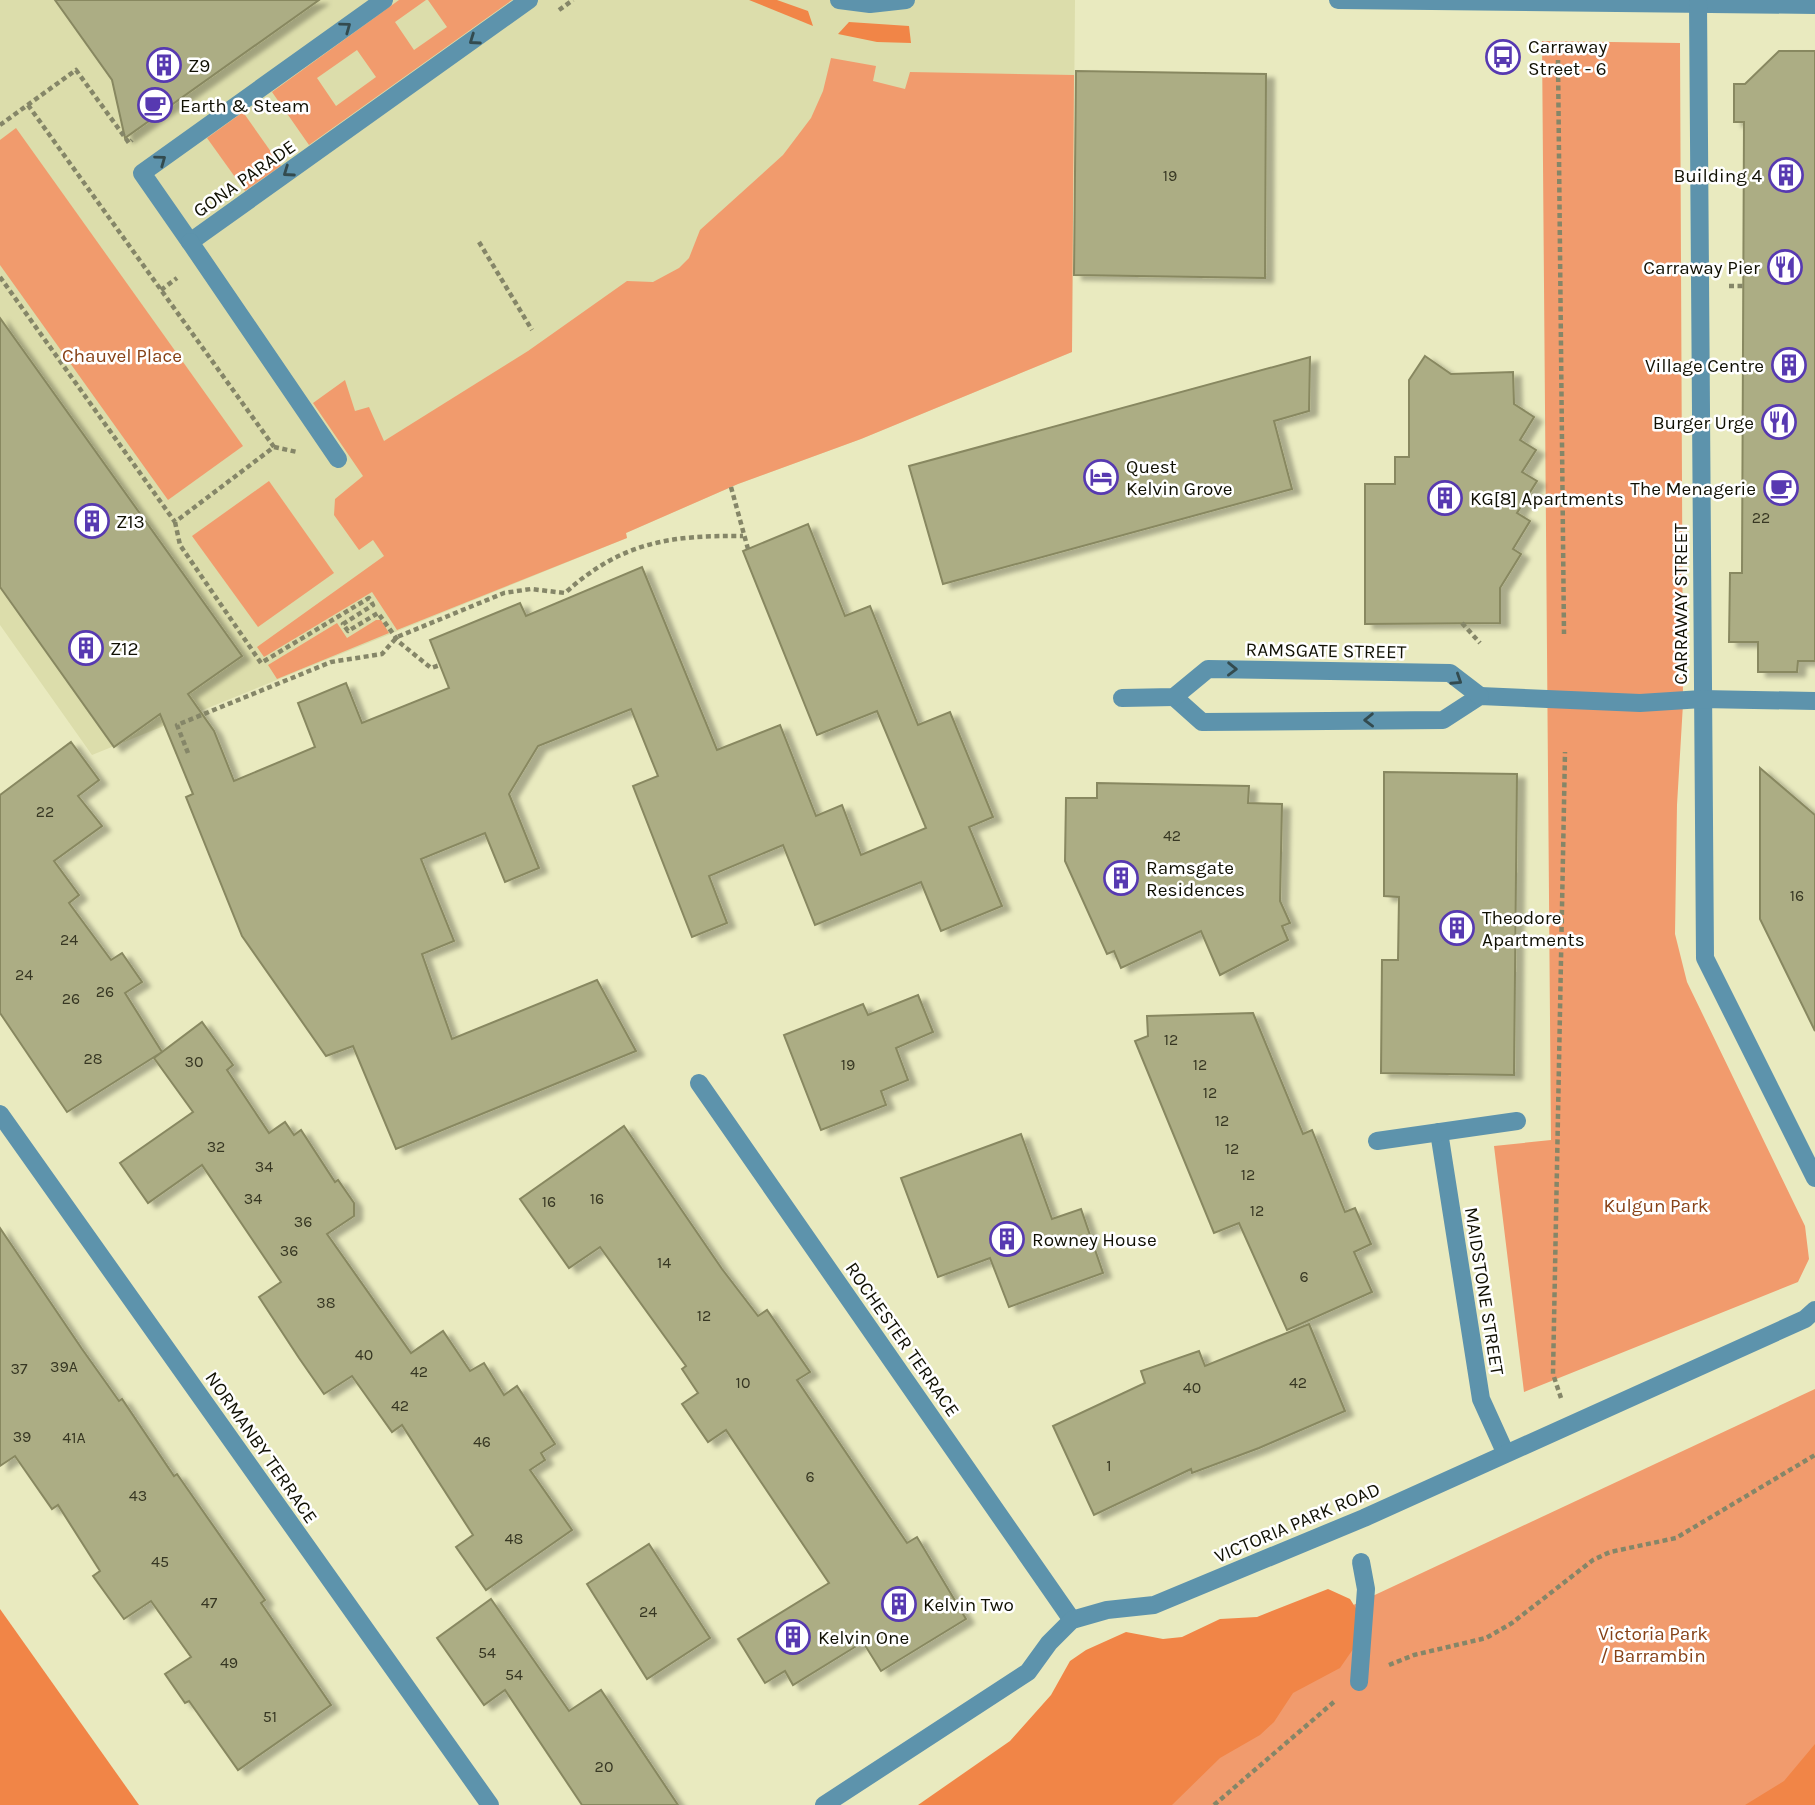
<svg xmlns="http://www.w3.org/2000/svg" width="1815" height="1805" viewBox="0 0 1815 1805" font-family="Karla,sans-serif">
	<style>
		.built { fill: #dcddab }
		.green { fill: #f19b6d; fill-rule: evenodd }
		.forest { fill: #f18547 }
		.building { fill: #acad84; stroke: #888861; stroke-width: 2; filter: url(#shadow) }
		.lines { fill: none; stroke-linecap: round; stroke-linejoin: round }
		.path { stroke: #858668; stroke-width: 4.5; stroke-dasharray: 5 3.5; stroke-linecap: butt }
		.minor { stroke: #5d93ac; stroke-width: 18 }
		.oneway { stroke: #334b4f }
		.labels { text-anchor: middle; stroke-width: 5; stroke-linejoin: round; paint-order: stroke }
		.number-label { font-size: 16px; fill: #373723 }
		.poi-label { font-size: 19px; fill: #101003; stroke: #fff; text-anchor: start }
		.street-label { font-size: 19px; fill: #101003; stroke: #fff }
		.park-label { font-size: 19px; fill: #864116; stroke: #fff }
	</style>
	<defs>
		<filter id="shadow"><feDropShadow dx="8" dy="4.5" stdDeviation="2" flood-color="#0004"/></filter>
	</defs>
	<rect width="100%" height="100%" fill="#e9eabf"/>
	<path class="built" d="M0,0H1075L1072,352L861,439L738,484L626,533L627,538L92,755L0,625Z"/>
	<g class="green">
		<path d="M399,0H426L395,22L414,50L447,27L428,0H512L309,145L272,92ZM357,50L376,77L336,106L317,78Z"/>
		<path d="M1542,41L1680,43L1683,704L1677,805L1675,934L1687,982L1805,1226L1809,1259L1798,1282L1524,1392L1494,1146L1551,1140Z"/>
		<path d="M831,58L876,66L873,81L905,89L910,72L1074,75L1072,352L861,439L738,484L626,533L627,538L397,630L372,592L264,657L257,647L384,556L373,540L359,550L334,515L335,499L363,476L313,403L345,380L355,411L369,407L384,441L528,351L627,281L653,282L679,268L689,258L700,230L783,155L811,118L823,91Z"/>
		<path d="M243,112L281,166L245,191L207,138Z"/>
		<path d="M16,128L243,446L168,500L0,265V140Z"/>
		<path d="M269,481L334,573L258,627L192,536Z"/>
		<path d="M376,620H381L389,633L277,679L268,665L337,623L347,638Z"/>
		<path d="M1815,1389V1805H926Z"/>
	</g>
	<g class="forest">
		<path d="M749,0H777L808,11L813,26Z"/>
		<path d="M849,22L909,26L911,43L877,42L838,34Z"/>
		<path d="M1328,1589L1350,1599L1357,1610L1358,1642L1340,1668L1293,1693L1274,1722L1260,1735L1220,1758L1172,1805H918L1010,1741L1051,1695L1070,1661L1086,1650L1126,1632L1163,1639L1182,1637L1220,1619L1257,1617Z"/>
		<path d="M0,1609L139,1805H0Z"/>
		<path d="M1815,1744V1805H1745L1784,1781Z"/>
	</g>
	<g class="building">
		<path d="M55,0H319L125,138L112,80Z"/>
		<path d="M1779,51H1815V661H1798L1797,672H1758V642H1729L1730,573H1742L1744,122H1734V84H1745Z"/>
		<path d="M1076,71L1266,74L1265,278L1074,275Z"/>
		<path d="M0,318L242,656L188,694L214,731L234,781L315,747L298,703L346,683L362,723L449,688L430,640L520,603L526,616L642,567L717,750L780,725L816,816L842,805L861,855L926,828L877,711L817,735L743,551L808,524L845,616L870,606L918,725L950,712L993,817L969,827L1002,906L941,931L921,882L815,925L783,845L709,876L727,923L692,937L633,786L658,776L631,709L538,746L509,794L539,868L505,882L485,833L421,859L454,941L422,954L452,1039L597,980L636,1051L396,1149L353,1046L326,1056L242,936L186,797L193,794L160,714L114,747L0,587Z"/>
		<path d="M1425,356L1451,374L1513,372L1514,404L1534,417L1520,440L1536,450L1522,472L1537,481L1517,513L1530,521L1513,549L1521,554L1500,588V623L1365,624V484H1395V457H1409V380Z"/>
		<path d="M1310,357L1309,411L1274,421L1292,489L943,584L909,466Z"/>
		<path d="M71,742L99,780L78,796L102,826L54,861L79,895L69,903L111,960L122,953L142,982L125,993L162,1052L202,1022L233,1065L227,1070L269,1133L285,1122L294,1135L301,1130L335,1182L338,1180L354,1203V1216L327,1234L411,1353L443,1331L470,1371L484,1363L504,1395L517,1386L555,1444L541,1453L545,1460L530,1470L572,1530L486,1590L456,1547L473,1535L402,1425L392,1432L352,1376L324,1394L299,1358L259,1297L281,1282L202,1165L148,1203L120,1163L193,1112L154,1058L162,1052L67,1112L0,1013V795Z"/>
		<path d="M1760,768L1815,815V1031L1760,919Z"/>
		<path d="M1384,772L1517,774L1514,1075L1381,1073L1382,960H1398L1399,897L1384,896Z"/>
		<path d="M1097,783L1249,786L1248,803L1282,804L1280,901L1290,923L1282,926L1288,940L1220,975L1201,931L1121,968L1114,951L1107,954L1065,861L1066,798H1097Z"/>
		<path d="M918,995L933,1032L896,1048L908,1080L881,1091L886,1105L821,1130L784,1035L863,1004L868,1015Z"/>
		<path d="M1253,1013L1303,1134L1312,1130L1345,1212L1355,1208L1371,1244L1354,1252L1372,1292L1287,1330L1239,1223L1214,1233L1135,1041L1148,1036L1147,1016Z"/>
		<path d="M624,1126L722,1269L758,1316L767,1310L810,1372L797,1380L907,1543L917,1537L966,1619L881,1671L863,1642L793,1685L785,1671L765,1683L738,1639L829,1583L726,1430L708,1442L682,1404L698,1393L682,1369L686,1366L600,1247L569,1268L520,1199Z"/>
		<path d="M1021,1134L1052,1219L1081,1209L1103,1273L1009,1307L990,1258L938,1277L901,1178Z"/>
		<path d="M0,1228L82,1349L119,1401L122,1399L174,1476L177,1474L265,1600L261,1603L331,1705L238,1770L189,1701L185,1703L165,1674L191,1657L151,1601L124,1619L93,1576L100,1571L58,1505L52,1509L15,1456L0,1466Z"/>
		<path d="M1309,1324L1345,1411L1259,1448L1192,1473L1191,1469L1094,1515L1053,1426L1145,1383L1141,1371L1199,1351L1205,1366Z"/>
		<path d="M649,1544L710,1638L647,1679L587,1584Z"/>
		<path d="M491,1599L569,1711L601,1690L678,1805H582L505,1690L484,1705L437,1638Z"/>
	</g>
	<g class="lines">
		<g class="path">
			<path d="M559,10L573,0"/>
			<path d="M1558,60L1564,634"/>
			<path d="M0,125L76,70L129,143L132,140"/>
			<path d="M479,242L532,330"/>
			<path d="M0,277L175,522L274,447L28,105"/>
			<path d="M1729,286H1743"/>
			<path d="M161,290L177,278"/>
			<path d="M274,447L297,452"/>
			<path d="M731,487L748,549"/>
			<path d="M175,522L180,545L261,663L369,598L373,605L343,624L348,631L378,613L399,642L431,668L440,665"/>
			<path d="M1462,623L1480,643"/>
			<path d="M188,753L177,725L331,662L382,654L397,637L504,593L531,589L565,593C621,542 671,535 743,536"/>
			<path d="M1561,1398L1553,1374L1565,752"/>
			<path d="M1389,1665L1414,1655L1486,1638L1512,1623L1593,1560L1610,1552L1676,1538L1815,1455"/>
			<path d="M1214,1805L1335,1701"/>
		</g>
		<g class="minor">
			<path d="M384,0L142,173L190,242L529,0"/>
			<path d="M839,0L870,4L906,0"/>
			<path d="M1338,0L1815,5"/>
			<path d="M1698,3L1705,958L1815,1178"/>
			<path d="M190,242L338,459"/>
			<path d="M1174,697L1202,722L1443,720L1480,696L1640,703L1702,699L1815,701"/>
			<path d="M1122,698L1174,697L1208,669L1450,673L1480,696"/>
			<path d="M699,1083L1072,1620"/>
			<path d="M0,1114L490,1805"/>
			<path d="M1439,1132L1481,1399L1505,1452"/>
			<path d="M1377,1141L1517,1121"/>
			<path d="M1359,1682L1366,1589L1361,1562"/>
			<path d="M824,1805L1028,1672L1049,1643L1072,1620L1107,1610L1154,1605L1364,1518L1805,1319L1815,1310"/>
		</g>
	</g>
	<defs><path id="oneway-chevron" d="M-2-3.5L2.5 0L-2 3.5" fill="none" stroke-width="1.6" stroke-linecap="round" stroke-linejoin="round" transform="scale(1.75)"/></defs>
	<g class="oneway">
		<use href="#oneway-chevron" transform="translate(346 27) rotate(-36)"/>
		<use href="#oneway-chevron" transform="translate(474 40) rotate(145)"/>
		<use href="#oneway-chevron" transform="translate(161 160) rotate(-36)"/>
		<use href="#oneway-chevron" transform="translate(288 172) rotate(145)"/>
		<use href="#oneway-chevron" transform="translate(1232 669) rotate(1)"/>
		<use href="#oneway-chevron" transform="translate(1457 680) rotate(33)"/>
		<use href="#oneway-chevron" transform="translate(1369 720) rotate(179)"/>
	</g>
	<defs>
		<g id="bus-ring" transform="scale(1.75)"><circle r="9.5" fill="#fff" stroke="#5739b1" stroke-width="1.5"/><path d="M-5-6H5V4H4V6H2V4H-2V6H-4V4H-5ZM-3.5-4V0h7V-4ZM-3.5 1.2v1.5H-2V1.2ZM2 1.2v1.5H3.5V1.2Z" fill="#5739b1"/></g>
		<g id="building-ring" transform="scale(1.75)"><circle r="9.5" fill="#fff" stroke="#5739b1" stroke-width="1.5"/><path d="M-4-6H4V6H1V3H-1V6H-4ZM-2.5-4.3h1.7v1.8h-1.7ZM.8-4.3h1.7v1.8H.8ZM-2.5-1h1.7V.8h-1.7ZM.8-1h1.7V.8H.8Z" fill="#5739b1"/></g>
		<g id="cafe-ring" transform="scale(1.75)"><circle r="9.5" fill="#fff" stroke="#5739b1" stroke-width="1.5"/><path d="M-5.5-4.5H6V0H3Q3 3.5 0 3.5H-2.5Q-5.5 3.5-5.5 0ZM3-3.2v2h1.7v-2ZM-6 4.5H4V6H-6Z" fill="#5739b1"/></g>
		<g id="restaurant-ring" transform="scale(1.75)"><circle r="9.5" fill="#fff" stroke="#5739b1" stroke-width="1.5"/><path d="M-5-6h1v4h1v-4h1v4h1v-4h1v5L-1.5 .5V6h-2V.5L-5-1ZM5-6V6H3V1.5H1.5Q1.5-4 5-6Z" fill="#5739b1"/></g>
		<g id="hotel-ring" transform="scale(1.75)"><circle r="9.5" fill="#fff" stroke="#5739b1" stroke-width="1.5"/><path d="M-6-4.5h1.5V1H6V5H4.5V3h-9V5H-6ZM-4 0a1.8 1.8 0 1 1 3.6 0ZM.5 0V-2.5h3Q6-2.5 6 0Z" fill="#5739b1"/></g>
	</defs>
	<g fill-rule="evenodd">
		<use href="#bus-ring" x="1503" y="57"/>
		<use href="#building-ring" x="164" y="65"/>
		<use href="#cafe-ring" x="155" y="105"/>
		<use href="#building-ring" x="1786" y="175"/>
		<use href="#restaurant-ring" x="1785" y="267"/>
		<use href="#building-ring" x="1789" y="365"/>
		<use href="#restaurant-ring" x="1779" y="422"/>
		<use href="#hotel-ring" x="1101" y="477"/>
		<use href="#cafe-ring" x="1781" y="488"/>
		<use href="#building-ring" x="1445" y="498"/>
		<use href="#building-ring" x="92" y="521"/>
		<use href="#building-ring" x="86" y="648"/>
		<use href="#building-ring" x="1121" y="878"/>
		<use href="#building-ring" x="1457" y="928"/>
		<use href="#building-ring" x="1007" y="1239"/>
		<use href="#building-ring" x="899" y="1604"/>
		<use href="#building-ring" x="793" y="1637"/>
	</g>
	<g class="labels">
		<g class="number-label">
			<text x="1170" y="181">19</text>
			<text x="1761" y="523">22</text>
			<text x="45" y="817">22</text>
			<text x="1172" y="841">42</text>
			<text x="1797" y="901">16</text>
			<text x="69" y="945">24</text>
			<text x="24" y="980">24</text>
			<text x="105" y="997">26</text>
			<text x="71" y="1004">26</text>
			<text x="1171" y="1045">12</text>
			<text x="93" y="1064">28</text>
			<text x="194" y="1067">30</text>
			<text x="848" y="1070">19</text>
			<text x="1200" y="1070">12</text>
			<text x="1210" y="1098">12</text>
			<text x="1222" y="1126">12</text>
			<text x="216" y="1152">32</text>
			<text x="1232" y="1154">12</text>
			<text x="264" y="1172">34</text>
			<text x="1248" y="1180">12</text>
			<text x="253" y="1204">34</text>
			<text x="597" y="1204">16</text>
			<text x="549" y="1207">16</text>
			<text x="1257" y="1216">12</text>
			<text x="303" y="1227">36</text>
			<text x="289" y="1256">36</text>
			<text x="664" y="1268">14</text>
			<text x="1304" y="1282">6</text>
			<text x="326" y="1308">38</text>
			<text x="704" y="1321">12</text>
			<text x="364" y="1360">40</text>
			<text x="64" y="1372">39A</text>
			<text x="19" y="1374">37</text>
			<text x="419" y="1377">42</text>
			<text x="743" y="1388">10</text>
			<text x="1298" y="1388">42</text>
			<text x="1192" y="1393">40</text>
			<text x="400" y="1411">42</text>
			<text x="22" y="1442">39</text>
			<text x="74" y="1443">41A</text>
			<text x="482" y="1447">46</text>
			<text x="1109" y="1471">1</text>
			<text x="810" y="1482">6</text>
			<text x="138" y="1501">43</text>
			<text x="514" y="1544">48</text>
			<text x="160" y="1567">45</text>
			<text x="209" y="1608">47</text>
			<text x="648" y="1617">24</text>
			<text x="487" y="1658">54</text>
			<text x="229" y="1668">49</text>
			<text x="514" y="1680">54</text>
			<text x="270" y="1722">51</text>
			<text x="604" y="1772">20</text>
		</g>
		<g class="poi-label">
			<text x="1528" y="53">Carraway<tspan x="1528" dy="22">Street - 6</tspan></text>
			<text x="188" y="72">Z9</text>
			<text x="180" y="112">Earth &amp; Steam</text>
			<text x="1762" y="182" text-anchor="end">Building 4</text>
			<text x="1760" y="274" text-anchor="end">Carraway Pier</text>
			<text x="1764" y="372" text-anchor="end">Village Centre</text>
			<text x="1754" y="429" text-anchor="end">Burger Urge</text>
			<text x="1126" y="473">Quest<tspan x="1126" dy="22">Kelvin Grove</tspan></text>
			<text x="1756" y="495" text-anchor="end">The Menagerie</text>
			<text x="1470" y="505">KG[8] Apartments</text>
			<text x="116" y="528">Z13</text>
			<text x="110" y="655">Z12</text>
			<text x="1146" y="874">Ramsgate<tspan x="1146" dy="22">Residences</tspan></text>
			<text x="1482" y="924">Theodore<tspan x="1482" dy="22">Apartments</tspan></text>
			<text x="1032" y="1246">Rowney House</text>
			<text x="923" y="1611">Kelvin Two</text>
			<text x="818" y="1644">Kelvin One</text>
		</g>
		<g class="street-label">
			<text transform="translate(244 178) rotate(-35)" y="7">GONA PARADE</text>
			<text transform="translate(1680 604) rotate(-90)" y="7">CARRAWAY STREET</text>
			<text transform="translate(1326 650) rotate(1)" y="7">RAMSGATE STREET</text>
			<text transform="translate(1485 1291) rotate(81)" y="7">MAIDSTONE STREET</text>
			<text transform="translate(903 1339) rotate(55)" y="7">ROCHESTER TERRACE</text>
			<text transform="translate(262 1447) rotate(55)" y="7">NORMANBY TERRACE</text>
			<text transform="translate(1297 1522) rotate(-23)" y="7">VICTORIA PARK ROAD</text>
		</g>
		<g class="park-label">
			<text x="122" y="362">Chauvel Place</text>
			<text x="1656" y="1212">Kulgun Park</text>
			<text x="1653" y="1640">Victoria Park<tspan x="1653" dy="22">/ Barrambin</tspan></text>
		</g>
	</g>
</svg>
